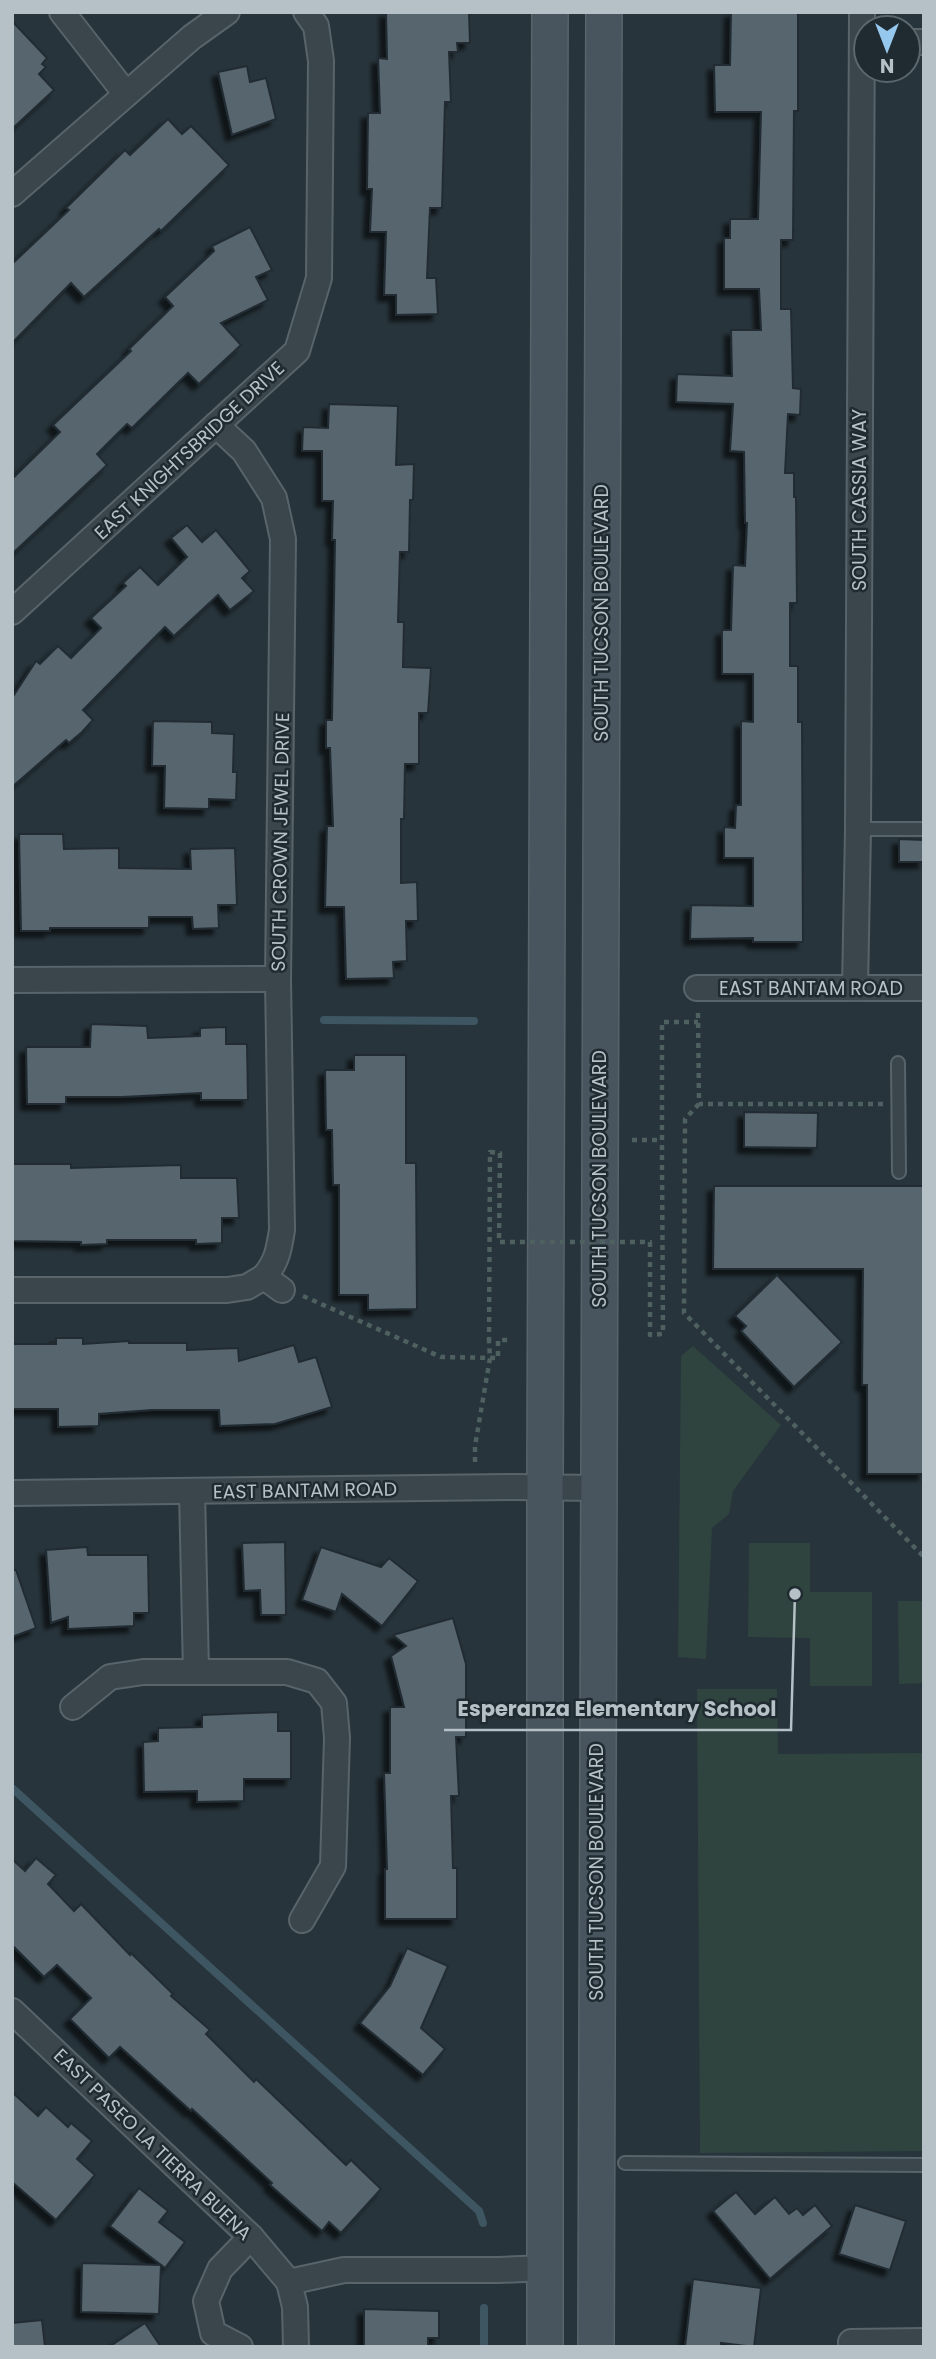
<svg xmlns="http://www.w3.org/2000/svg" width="936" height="2359" viewBox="0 0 936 2359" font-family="Poppins,sans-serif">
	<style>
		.green { fill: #2f443f }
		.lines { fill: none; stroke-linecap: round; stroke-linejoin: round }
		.stream { stroke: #3e5562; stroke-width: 8 }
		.building { fill: #57656e; stroke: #212c33; stroke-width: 2; filter: url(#shadow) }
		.lane-casing { stroke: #58636a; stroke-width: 16 }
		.street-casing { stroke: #58636a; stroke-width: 28 }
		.secondary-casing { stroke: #58636a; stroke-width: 38 }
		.path { stroke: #4e605f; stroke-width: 4.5; stroke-dasharray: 5 5; stroke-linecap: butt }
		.lane { stroke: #3a454c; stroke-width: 12 }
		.street { stroke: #3a454c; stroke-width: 24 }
		.secondary { stroke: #49555e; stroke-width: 35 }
		.path-bridge { stroke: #4e605f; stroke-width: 4.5; stroke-dasharray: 5 5; stroke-linecap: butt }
		.labels { text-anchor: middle; stroke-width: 5; stroke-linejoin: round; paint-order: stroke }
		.street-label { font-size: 19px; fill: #b6c0c7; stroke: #1f2a31 }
		.leader { fill: none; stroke: #b6c0c7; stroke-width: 2.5 }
		.callout-dot { fill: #b6c0c7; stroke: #1f2a31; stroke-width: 2.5 }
		.callout-label { font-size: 21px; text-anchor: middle; font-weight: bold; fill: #b6c0c7; stroke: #1f2a31; stroke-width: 5; stroke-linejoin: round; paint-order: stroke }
	</style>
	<defs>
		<filter id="shadow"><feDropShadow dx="-6" dy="6" stdDeviation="2" flood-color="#0009"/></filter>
	</defs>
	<rect width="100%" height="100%" fill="#27343b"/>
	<g class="green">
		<path d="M693,1346L781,1425L733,1491L729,1514L712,1528L706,1659L678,1657L681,1356Z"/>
		<path d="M749,1543H810V1592H872V1686H810V1638L748,1637Z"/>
		<path d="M898,1601H924V1683L899,1684Z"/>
		<path d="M697,1689H777L778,1754L924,1753V2151L700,2153Z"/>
	</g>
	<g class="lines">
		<g class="stream">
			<path d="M324,1020L474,1021"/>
			<path d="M12,1788L479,2211L483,2223"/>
			<path d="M484,2347V2308"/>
		</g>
	</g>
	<g class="building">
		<path d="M386,12H469L470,43H457L458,52H449L451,102H445L442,208H430L427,278H436L438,314L396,315V295H384L386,232H370L372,189H367L368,113H380L378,58L387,59Z"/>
		<path d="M731,12H798V111H794L793,240H781V309H791L793,388L801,389L800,415L788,414L785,473H794V497H796L797,603H790V666H798V722H802L803,942H753V938L690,939L691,905L753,906V858H724V827L735,828L736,805H741V721L753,722V674H722V630H731L733,565L745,566L747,523H745L744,452L730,451L733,404L676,402L677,374L732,376L731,330H761L759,289H724V238H730V219H758L761,112H715L714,65H730Z"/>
		<path d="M12,21L47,58L42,64L46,67L39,74L54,90L12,129Z"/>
		<path d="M247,66L250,82L266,78L276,119L232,135L218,72Z"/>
		<path d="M168,119L182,134L191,126L229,165L161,231L159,229L84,297L71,283L12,343V264L69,210L66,208L125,150L130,155Z"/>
		<path d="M250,227L272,270L256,277L268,300L221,323L241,345L199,384L188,373L132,428L127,424L97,454L107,465L12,554V479L60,432L53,425L131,351L129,349L173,306L165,297L214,251L212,246Z"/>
		<path d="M329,404L398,406L396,465L414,464L413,500H410L409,552H400L398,622H404L403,667L431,668L428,713H419V764H405L404,819H401V883L417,882L418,921H406L407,961L393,962L394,978L346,979L344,907H325L327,826H333L330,748H326V720H332L335,540H332L333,501H322V451H302L303,427L328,428Z"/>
		<path d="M187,525L202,542L216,530L250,571L242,578L254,591L230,610L218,595L174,636L165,627L83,710L93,720L82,732L69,743L66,740L12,787V698L36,661L40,664L58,646L71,658L101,628L91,618L126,586L123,583L140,567L158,585L187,557L171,538Z"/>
		<path d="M153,721L212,722V733L234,734L233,772H237L236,800L209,799V809L164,808L165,766H152Z"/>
		<path d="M19,834H63L64,849L119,848V868L191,869L190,849L235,848L237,905H218L219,928L193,929L192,917H149V928H50V931H21Z"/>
		<path d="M899,839L924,840V862H899Z"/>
		<path d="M91,1024L147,1026L148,1038L200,1036V1028L226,1027V1044H247L248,1100H201V1093L122,1097H66V1104H27L26,1047H90Z"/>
		<path d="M354,1055H406V1163H416L417,1309L368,1310V1295H339V1185H333L332,1130H326L325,1070H354Z"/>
		<path d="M744,1112L818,1113L817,1148L744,1147Z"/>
		<path d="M12,1164H71V1168L181,1165V1178H237L239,1218H222V1243L196,1244V1240H107V1244L81,1245V1242L12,1241Z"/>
		<path d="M714,1186H924V1474H867V1385H862L863,1269H713Z"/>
		<path d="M777,1275L842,1342L794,1387L741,1331L746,1326L735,1316Z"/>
		<path d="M56,1338H83V1344L129,1341V1343H187V1350L238,1348L239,1361L294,1345L299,1362L316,1357L332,1407L275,1424L220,1426L219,1410H152L99,1414V1426L58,1427V1409H12V1344H56Z"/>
		<path d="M285,1542L286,1615H261L260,1590L244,1591L242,1543Z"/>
		<path d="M87,1547L88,1555H148L149,1613H134V1626L68,1629V1617L51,1623L46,1550Z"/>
		<path d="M321,1547L381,1567L389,1558L418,1581L382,1626L342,1594L336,1612L302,1600Z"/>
		<path d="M12,1570H16L36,1628L12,1637Z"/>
		<path d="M453,1618L466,1664V1737H456L459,1796H451L453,1868H457V1919H385V1869H387L384,1773H390V1707H404L391,1656L406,1646L393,1635Z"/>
		<path d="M278,1712V1731H291V1779H244V1801L197,1802V1791L144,1792L143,1742L158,1741V1728L202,1727V1715Z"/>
		<path d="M36,1858L56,1875L48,1884L74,1911L81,1904L130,1955L131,1953L173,1994L171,1996L210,2030L206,2034L254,2082L256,2079L346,2165L351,2160L381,2189L341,2233L329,2222L322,2231L270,2185L272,2183L192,2109L191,2111L120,2047L109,2058L70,2019L91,1998L57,1965L44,1977L12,1945V1859L25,1871Z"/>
		<path d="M407,1948L448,1966L421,2028L445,2049L423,2075L360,2023L390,1986Z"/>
		<path d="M12,2092L38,2116L46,2107L68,2127L71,2123L92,2141L77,2159L95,2175L56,2220L12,2182Z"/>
		<path d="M139,2188L168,2211L159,2222L185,2242L165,2268L110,2226Z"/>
		<path d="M736,2192L755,2214L775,2197L789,2214L797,2208L803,2215L815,2205L832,2226L770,2279L713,2211Z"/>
		<path d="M855,2205L906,2221L890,2270L839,2254Z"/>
		<path d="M82,2263L161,2265L159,2314L81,2312Z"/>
		<path d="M693,2279L761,2288L754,2347L721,2343V2347H685Z"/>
		<path d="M364,2309L439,2311V2338H428V2347H364Z"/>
		<path d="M42,2320L45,2347H12V2323Z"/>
		<path d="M145,2323L161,2347H109Z"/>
	</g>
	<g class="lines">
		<g class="lane-casing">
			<g id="lane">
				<path d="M858,829H924"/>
				<path d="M898,1063L899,1172"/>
				<path d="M625,2163L924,2165"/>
			</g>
		</g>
		<g class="street-casing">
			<g id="street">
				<path d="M62,12L126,94"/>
				<path d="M908,42H924"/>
				<path d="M12,194L192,37L227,12"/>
				<path d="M216,425L244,451L274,498L283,539L278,979L282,1230C279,1249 277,1262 264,1277"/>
				<path d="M12,612L297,351L319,278L321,61L316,26L306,12"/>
				<path d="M12,980L278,979"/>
				<path d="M697,988H924"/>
				<path d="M855,988L858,829L862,12"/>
				<path d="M12,1290H227L247,1287L264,1277L282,1290"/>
				<path d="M192,1491L196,1672"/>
				<path d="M12,1493L515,1487L598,1488"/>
				<path d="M73,1707L110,1677L143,1672H287L317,1681L334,1703L337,1738L333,1866L302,1920"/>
				<path d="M12,2011L251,2237L289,2282L295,2307L296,2347"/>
				<path d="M289,2282L344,2270H499L546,2268"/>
				<path d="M851,2342L924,2341"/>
				<path d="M240,2347L213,2333L206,2301L220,2269L251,2237"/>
			</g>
		</g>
		<g class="secondary-casing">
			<g id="secondary">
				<path d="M545,2347V1488L550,12"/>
				<path d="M596,2347L604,12"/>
			</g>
		</g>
		<g class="path">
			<path d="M698,1013L699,1104H883"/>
			<path d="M699,1104L685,1119L684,1313L924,1557"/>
			<path d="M632,1140H661"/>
			<path d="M662,1160V1022H698"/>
			<path d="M303,1296L441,1357L498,1358V1340H509"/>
			<path d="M475,1462V1446L490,1358L489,1342"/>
		</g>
		<use href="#lane" class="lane"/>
		<use href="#street" class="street"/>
		<use href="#secondary" class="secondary"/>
		<path class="path-bridge" d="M489,1342L490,1152L500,1153L499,1242H650V1335L663,1334L662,1160"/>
	</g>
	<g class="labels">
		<g class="street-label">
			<text transform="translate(189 450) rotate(-43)" y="7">EAST KNIGHTSBRIDGE DRIVE</text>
			<text transform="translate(859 500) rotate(-90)" y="7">SOUTH CASSIA WAY</text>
			<text transform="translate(601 613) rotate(-90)" y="7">SOUTH TUCSON BOULEVARD</text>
			<text transform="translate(280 842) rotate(-89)" y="7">SOUTH CROWN JEWEL DRIVE</text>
			<text x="811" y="995">EAST BANTAM ROAD</text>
			<text transform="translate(599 1179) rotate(-90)" y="7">SOUTH TUCSON BOULEVARD</text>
			<text transform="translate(305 1490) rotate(-1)" y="7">EAST BANTAM ROAD</text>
			<text transform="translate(596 1872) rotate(-90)" y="7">SOUTH TUCSON BOULEVARD</text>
			<text transform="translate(153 2144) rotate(44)" y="7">EAST PASEO LA TIERRA BUENA</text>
		</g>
	</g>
	<path class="leader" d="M795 1594L791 1730H444"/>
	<circle class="callout-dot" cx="795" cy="1594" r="7"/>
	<g class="callout-label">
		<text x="617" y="1716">Esperanza Elementary School</text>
	</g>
	<rect width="936" height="2359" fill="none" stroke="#b6c0c7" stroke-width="28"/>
	<g transform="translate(887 49) rotate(180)"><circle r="33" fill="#1f2a31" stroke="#5b666d" stroke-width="2"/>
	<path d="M0-5L12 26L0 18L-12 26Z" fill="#96c7ed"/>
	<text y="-10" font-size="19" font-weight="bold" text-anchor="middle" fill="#b6c0c7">N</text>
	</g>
</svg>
